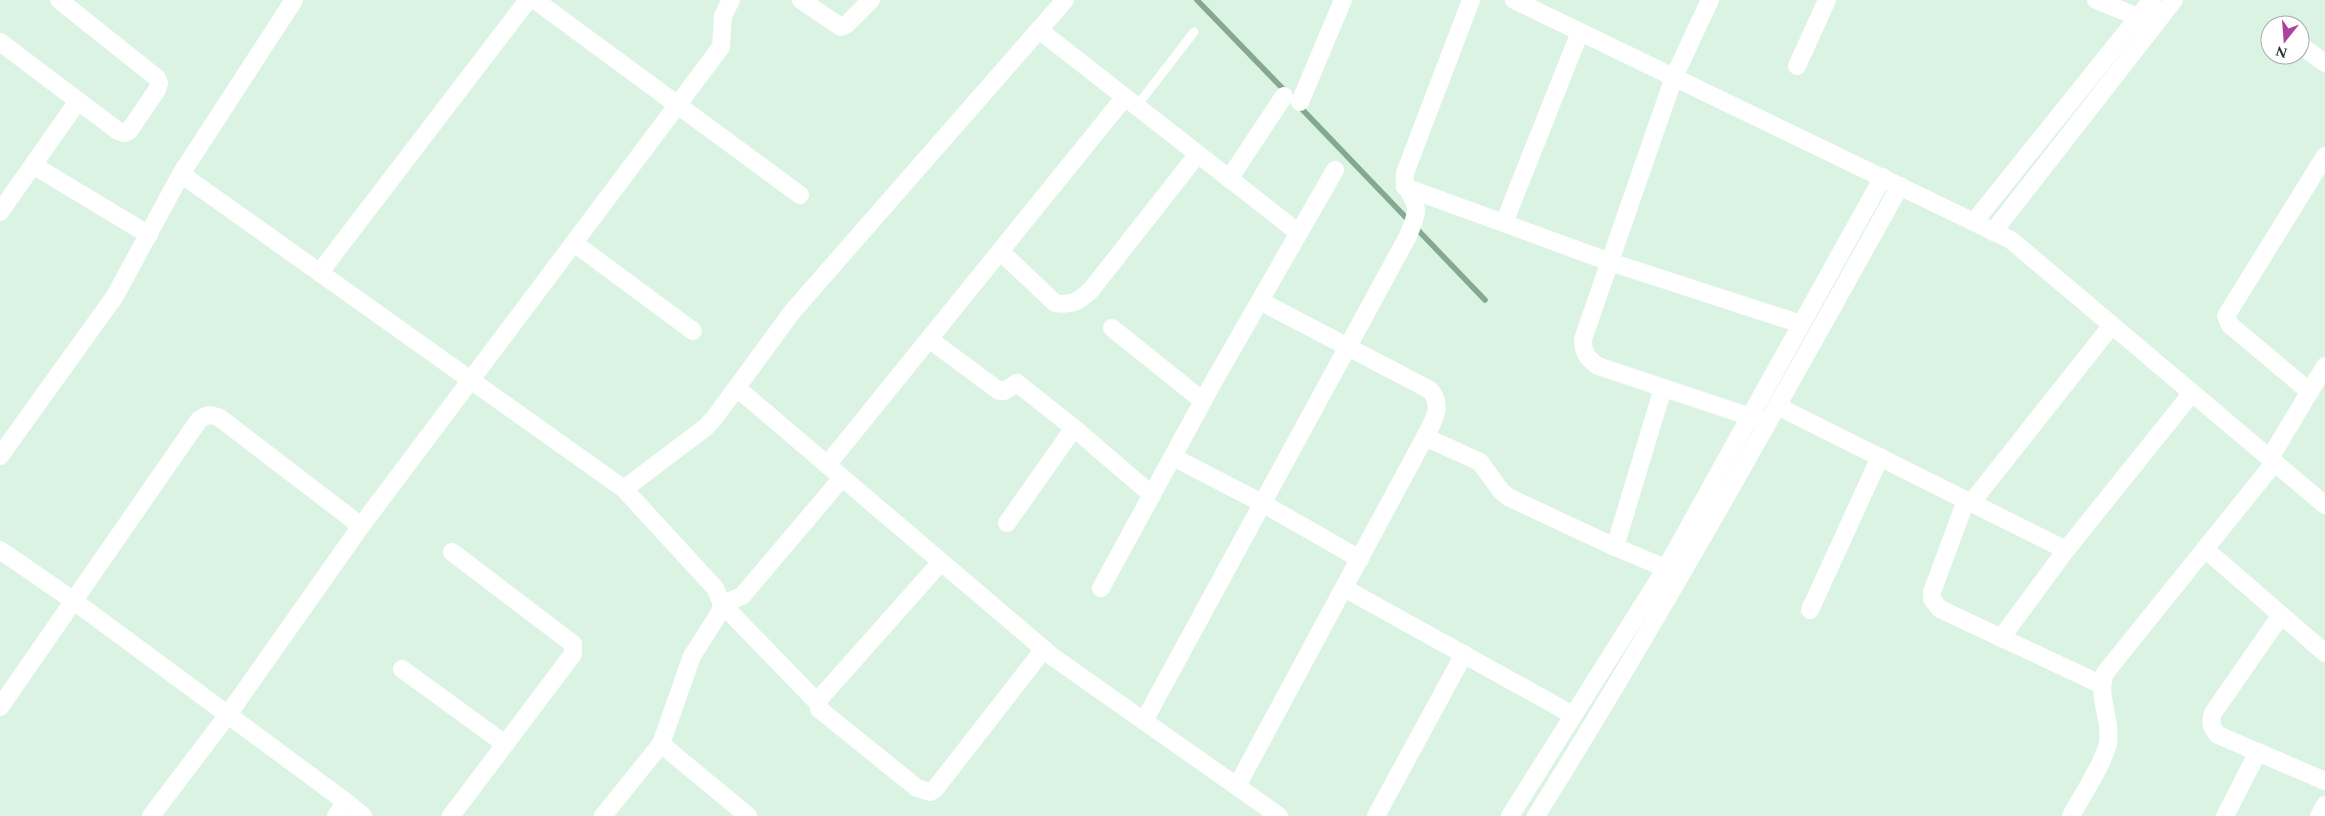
<svg xmlns="http://www.w3.org/2000/svg" width="2325" height="816" viewBox="0 0 2325 816" font-family="Spectral,serif">
	<style>
		.lines { fill: none; stroke-linecap: round; stroke-linejoin: round }
		.stream { stroke: #85a891; stroke-width: 5.5 }
		.lane { stroke: #fff; stroke-width: 9 }
		.street { stroke: #fff; stroke-width: 18 }
	</style>
	<rect width="100%" height="100%" fill="#daf3e2"/>
	<g class="lines">
		<g class="stream">
			<path d="M1197,0L1287,93"/>
			<path d="M1298,105L1485,300"/>
		</g>
		<path class="lane" d="M1136,107L1194,32"/>
		<g class="street">
			<path d="M535,0L800,195"/>
			<path d="M801,0L841,27L847,24L871,0"/>
			<path d="M1514,0L2011,240L2325,505"/>
			<path d="M1710,0L1674,77L1583,339C1583,353 1587,358 1598,366L1760,420"/>
			<path d="M2096,0L2148,21"/>
			<path d="M1039,30L1299,233"/>
			<path d="M0,42L118,131L125,133L129,131L157,90L159,83L157,78L59,0"/>
			<path d="M2300,45L2325,63"/>
			<path d="M1797,66L1827,0"/>
			<path d="M1300,102L1343,0"/>
			<path d="M33,165L149,235"/>
			<path d="M181,174L624,489L706,427L715,417L792,312L1065,0"/>
			<path d="M1229,179L1284,96"/>
			<path d="M1405,187L1610,262L1801,324"/>
			<path d="M0,212L78,101"/>
			<path d="M1974,222L2152,0"/>
			<path d="M1504,223L1580,32"/>
			<path d="M1993,232L2174,0"/>
			<path d="M574,243L693,331"/>
			<path d="M1000,251L1055,303C1072,306 1079,301 1091,290L1197,155"/>
			<path d="M320,272L528,0"/>
			<path d="M1112,328L1203,401"/>
			<path d="M929,339L999,391H1004L1017,383L1074,428L1152,495"/>
			<path d="M737,388L1053,657L1279,816"/>
			<path d="M2310,392L2230,325L2226,316L2325,156"/>
			<path d="M1777,406L2066,550"/>
			<path d="M1425,437L1480,462L1501,491L1508,497L1615,547L1675,572"/>
			<path d="M0,456L115,296L181,174L294,0"/>
			<path d="M1173,457L1262,503L1360,559"/>
			<path d="M2270,458L2325,366"/>
			<path d="M827,465L1124,98"/>
			<path d="M1966,500L1932,592V599L1940,609L2102,685"/>
			<path d="M1971,503L2112,325"/>
			<path d="M1007,523L1074,428"/>
			<path d="M1615,547L1663,388"/>
			<path d="M2205,549L2325,653"/>
			<path d="M0,550L74,601L346,802L336,816"/>
			<path d="M941,562L821,697L818,703L819,709L917,788L930,792L935,789L1044,649"/>
			<path d="M1101,588L1215,379L1335,170"/>
			<path d="M1344,588L1573,715"/>
			<path d="M1810,610L1880,457"/>
			<path d="M2281,615L2213,713C2210,723 2211,727 2218,735L2325,781"/>
			<path d="M2001,638L2066,550L2192,393"/>
			<path d="M402,669L505,744"/>
			<path d="M818,703L722,604L742,596L842,478"/>
			<path d="M0,707L199,420C207,414 211,414 220,418L361,526"/>
			<path d="M1144,721L1408,236C1411,228 1416,218 1416,210C1416,195 1402,190 1405,173L1471,0"/>
			<path d="M661,744L748,816"/>
			<path d="M1237,786L1425,437C1433,421 1444,406 1430,390L1260,301"/>
			<path d="M346,802L363,816"/>
			<path d="M151,816L227,716L361,526L721,47L723,16L731,0"/>
			<path d="M451,816L573,654V644L452,552"/>
			<path d="M603,816L661,744L692,656L720,612L722,604L715,588L624,489"/>
			<path d="M1376,816L1464,654"/>
			<path d="M1510,816L1666,568L1883,177"/>
			<path d="M1536,816C1665,610 1782,398 1900,186"/>
			<path d="M2071,816C2081,797 2104,763 2108,743C2112,720 2096,695 2105,673L2275,462"/>
			<path d="M2225,816L2258,752"/>
			<path d="M2319,816L2325,805"/>
		</g>
	</g>
	<g transform="translate(2285 40) rotate(197)"><circle r="24" fill="#ffffff" stroke="#a9adab"/>
	<path d="M0-4L9 19L0 12L-9 19Z" fill="#ad41a1"/>
	<text y="-8" font-size="14" font-weight="bold" text-anchor="middle" fill="#29322c">N</text>
	</g>
</svg>
